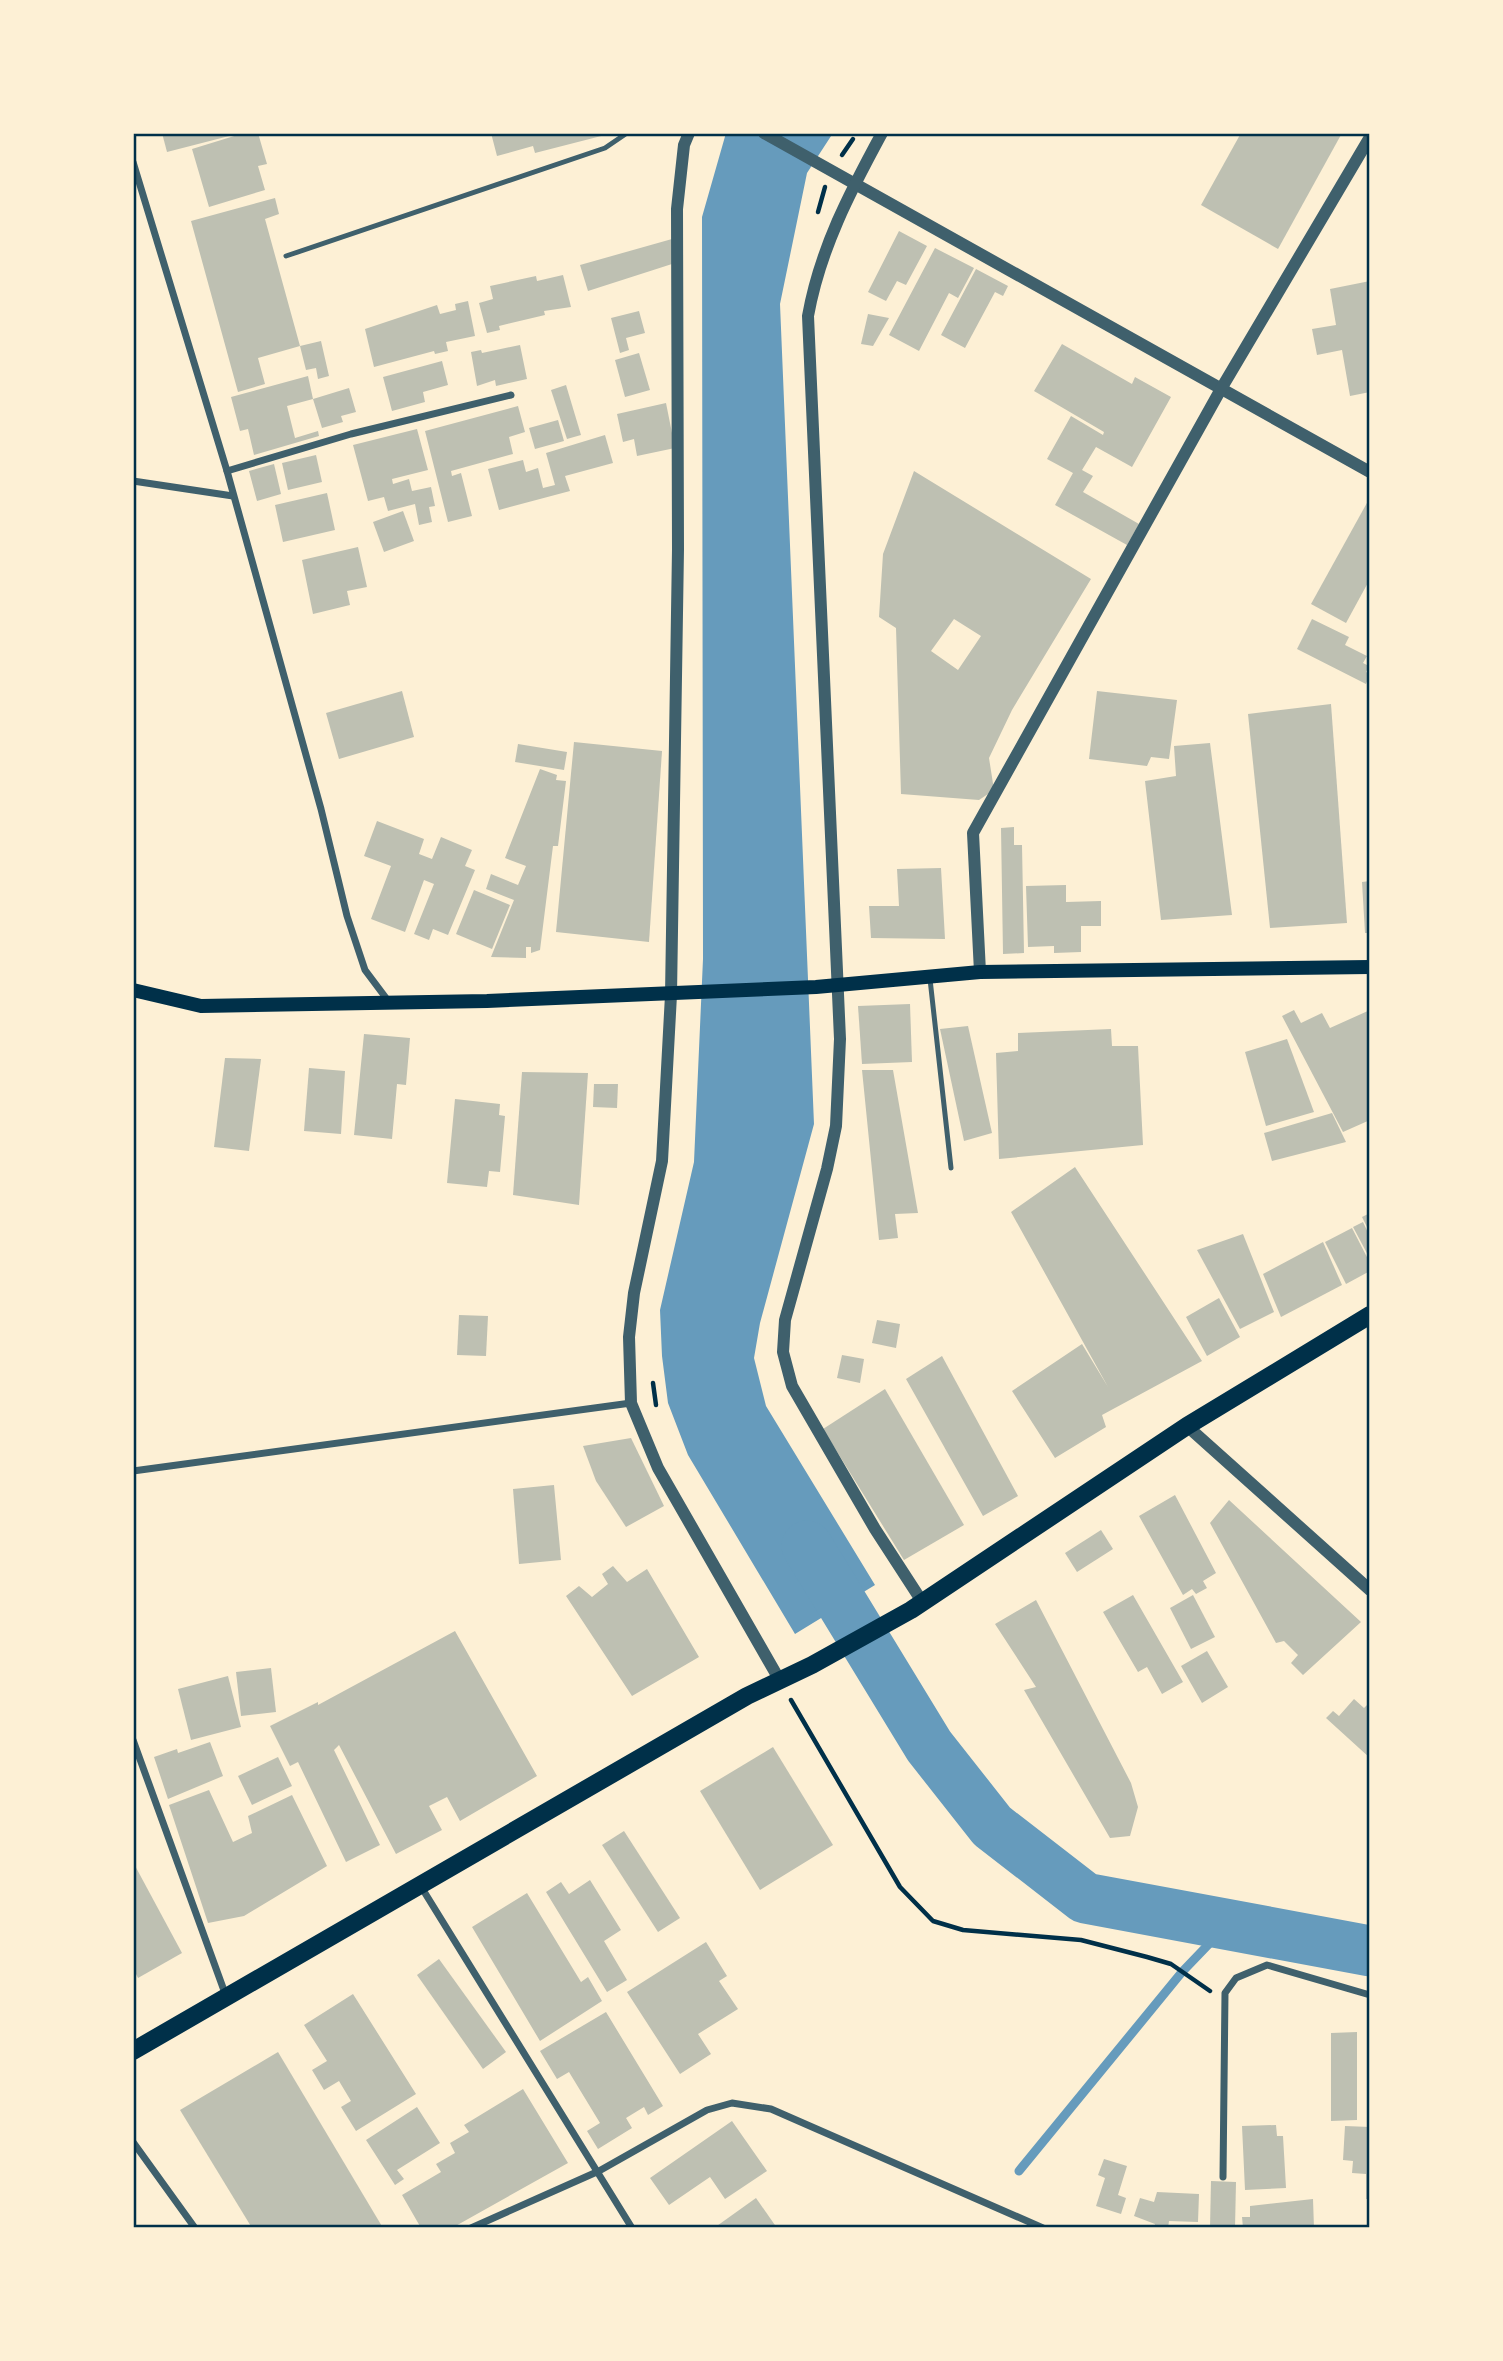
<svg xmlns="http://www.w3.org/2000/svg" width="1503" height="2361" viewBox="0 0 1503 2361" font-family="'Open Sans',sans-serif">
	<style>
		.water { fill: #669bbc }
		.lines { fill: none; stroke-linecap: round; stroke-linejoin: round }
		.stream { stroke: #669bbc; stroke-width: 9 }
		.river { stroke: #669bbc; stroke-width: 51 }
		.building { fill: #bec0b2; fill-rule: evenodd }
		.path { stroke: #003049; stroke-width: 4.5 }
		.service { stroke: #3f606c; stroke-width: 5 }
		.minor { stroke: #3f606c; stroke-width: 7 }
		.tertiary { stroke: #3f606c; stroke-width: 12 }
		.secondary { stroke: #003049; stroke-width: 14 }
		.primary { stroke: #003049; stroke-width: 18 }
		.neatline { fill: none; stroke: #003049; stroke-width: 2.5 }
	</style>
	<rect width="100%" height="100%" fill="#fdf0d5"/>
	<path class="water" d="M726,133H833L807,173L780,304L814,1124L760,1323L754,1358L766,1406L875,1585L795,1634L688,1455L668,1403L662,1356L660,1310L694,1162L703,959L702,217Z"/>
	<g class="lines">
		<path class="stream" d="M1019,2171L1182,1972L1230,1922"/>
		<path class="river" d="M807,1546L929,1746L992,1826L1085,1898L1370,1951"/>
	</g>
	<g class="building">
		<path d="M162,133H233V135L167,152Z"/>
		<path d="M244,133H258L267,164L258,166L265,190L209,207L192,149Z"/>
		<path d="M491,133H609V134L535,153L533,146L497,156Z"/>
		<path d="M1241,133H1342L1278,249L1201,205Z"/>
		<path d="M275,198L279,214L265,219L300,346L321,341L329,376L318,379L316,368L306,370L300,346L258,358L265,384L238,392L191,221Z"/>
		<path d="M899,231L927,246L906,285L897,281L886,301L868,292Z"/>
		<path d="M672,239V264L588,291L580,265Z"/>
		<path d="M935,248L974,268L958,298L949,293L919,351L889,335Z"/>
		<path d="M976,269L1008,286L1003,296L995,292L965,348L941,335Z"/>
		<path d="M563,275L571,307L544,311L545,315L499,326L500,330L487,333L479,303L493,299L490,286L536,276L537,281Z"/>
		<path d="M1370,281V392L1350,396L1342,350L1317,355L1312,329L1336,325L1330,289Z"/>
		<path d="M468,301L475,336L446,342L448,351L435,354L434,351L374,367L365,329L437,305L440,314L456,310L455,304Z"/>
		<path d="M639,311L645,333L626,338L629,350L620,353L611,318Z"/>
		<path d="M868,314L889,318L873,346L861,344Z"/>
		<path d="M1062,344L1132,384L1135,377L1171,397L1132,467L1096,447L1082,470L1093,476L1083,492L1139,524L1127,545L1055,505L1073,473L1047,459L1071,416L1103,435L1104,432L1034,391Z"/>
		<path d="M520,345L527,379L496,386L495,380L477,386L471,352L481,350L482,353Z"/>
		<path d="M639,353L650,390L625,397L615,360Z"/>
		<path d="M442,361L448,385L423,392L425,402L392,411L383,377Z"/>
		<path d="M308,376L313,399L287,406L295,438L318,431L319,436L254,455L248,429L240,431L231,397Z"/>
		<path d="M566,385L581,435L567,439L551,390Z"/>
		<path d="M349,388L356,412L341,416L343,422L322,428L313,399Z"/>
		<path d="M666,403L675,448L637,456L634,439L623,442L617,414Z"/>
		<path d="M518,406L525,432L509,437L513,454L451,471L452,476L461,473L472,516L448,522L425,431Z"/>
		<path d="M558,420L564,441L535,449L529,428Z"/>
		<path d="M417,429L428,470L392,479L393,484L409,479L412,491L431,487L435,506L429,507L432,522L419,525L415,504L388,511L384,497L368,501L353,445Z"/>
		<path d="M605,435L613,463L565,476L570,491L499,510L488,469L523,460L526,472L538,468L543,488L555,485L546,453Z"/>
		<path d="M316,455L322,482L288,490L282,463Z"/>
		<path d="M274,464L281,494L257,501L249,471Z"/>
		<path d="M914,471L1091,579L1012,710L989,758L994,790L979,800L901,794L896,628L879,617L883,554ZM954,619L981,636L958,670L931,651Z"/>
		<path d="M327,493L335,530L283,542L275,505Z"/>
		<path d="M1368,501L1370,579L1346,623L1311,604Z"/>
		<path d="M403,511L414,541L384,552L373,522Z"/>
		<path d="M358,547L367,587L347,591L350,605L313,614L302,560Z"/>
		<path d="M1312,619L1349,637L1345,645L1367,656L1363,663L1369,666L1366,672L1370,674L1366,684L1297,649Z"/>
		<path d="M402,691L414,737L339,759L326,713Z"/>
		<path d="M1097,691L1177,700L1169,759L1151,757L1147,766L1089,759Z"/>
		<path d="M1331,704L1347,923L1270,928L1248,714Z"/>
		<path d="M574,742L662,751L649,942L556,932Z"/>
		<path d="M1210,743L1232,915L1161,920L1145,781L1176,776L1174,746Z"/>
		<path d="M518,744L567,752L564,770L515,762Z"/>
		<path d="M540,769L557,775L556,780L566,781L558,846H553L540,950L531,953V947H526V958L491,957L514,900L486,889L491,874L518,885L526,866L505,858Z"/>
		<path d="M377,821L424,839L419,854L432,859L441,837L472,850L465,866L475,870L448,935L433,929L429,940L414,934L434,884L424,880L405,932L371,919L391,866L364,856Z"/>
		<path d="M1014,827V845H1022L1024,953L1003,954L1001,828Z"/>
		<path d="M941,868L945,939L871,938L869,906H899L897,869Z"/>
		<path d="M1370,881V933H1365L1362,882Z"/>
		<path d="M1066,885V902L1101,901V926H1081V952L1054,953V946L1028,947L1026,886Z"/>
		<path d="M474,890L510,905L492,949L456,934Z"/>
		<path d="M910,1004L912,1062L862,1064L858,1006Z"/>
		<path d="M1294,1010L1301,1023L1322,1013L1330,1028L1370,1010V1120L1343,1132L1282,1016Z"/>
		<path d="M968,1026L992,1133L964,1141L940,1029Z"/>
		<path d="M1111,1029L1112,1046H1138L1143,1145L999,1159L996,1053L1018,1051V1033Z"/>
		<path d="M364,1034L410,1038L406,1085L397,1084L392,1139L354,1135Z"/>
		<path d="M1287,1039L1314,1112L1266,1126L1245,1052Z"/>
		<path d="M225,1058L261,1059L249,1151L214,1147Z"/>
		<path d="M309,1068L345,1071L341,1134L304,1131Z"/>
		<path d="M862,1070H893L918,1213L895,1214L898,1238L879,1240Z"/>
		<path d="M522,1072L588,1073L579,1205L513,1195Z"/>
		<path d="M594,1084H618L617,1108L593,1107Z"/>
		<path d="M455,1099L500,1104L499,1115L505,1116L500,1172L489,1171L487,1187L447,1183Z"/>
		<path d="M1332,1113L1346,1142L1272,1161L1264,1133Z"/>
		<path d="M1075,1167L1202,1361L1102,1415L1106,1427L1055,1458L1012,1391L1082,1344L1108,1387L1011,1212Z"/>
		<path d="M1370,1213V1233L1362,1217Z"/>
		<path d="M1363,1222L1370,1237V1259L1353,1227Z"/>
		<path d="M1352,1228L1370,1263V1271L1346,1284L1325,1242Z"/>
		<path d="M1243,1234L1274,1312L1240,1329L1197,1250Z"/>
		<path d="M1323,1242L1342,1285L1281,1317L1263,1274Z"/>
		<path d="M1219,1298L1240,1337L1207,1356L1186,1317Z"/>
		<path d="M459,1315L488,1316L486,1356L457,1355Z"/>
		<path d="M877,1320L900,1324L896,1348L872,1343Z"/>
		<path d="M842,1355L864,1359L860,1383L837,1378Z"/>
		<path d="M942,1356L1018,1496L983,1516L906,1379Z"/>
		<path d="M885,1389L964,1525L904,1560L823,1429Z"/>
		<path d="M631,1438L664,1506L626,1527L596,1481L583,1446Z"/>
		<path d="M554,1485L561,1560L519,1564L513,1489Z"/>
		<path d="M1175,1495L1216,1573L1203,1581L1207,1588L1196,1594L1192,1589L1183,1595L1139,1516Z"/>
		<path d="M1229,1500L1361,1622L1303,1675L1291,1663L1298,1655L1284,1641L1276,1643L1210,1523Z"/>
		<path d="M1101,1530L1113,1549L1077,1572L1065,1553Z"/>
		<path d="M613,1566L627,1582L647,1569L699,1657L632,1696L566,1596L579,1586L592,1597L608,1584L602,1574Z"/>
		<path d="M1133,1595L1183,1682L1162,1694L1147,1667L1138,1672L1103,1612Z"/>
		<path d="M1193,1595L1215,1637L1191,1649L1170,1608Z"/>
		<path d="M1036,1600L1131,1783L1138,1807L1130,1836L1110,1838L1024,1690L1036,1687L995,1624Z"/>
		<path d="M455,1631L537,1776L460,1821L447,1797L429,1806L442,1830L396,1854L339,1745L334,1750L380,1845L346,1862L298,1762L290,1766L270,1726L318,1702V1705Z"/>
		<path d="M1207,1651L1228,1687L1202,1703L1181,1666Z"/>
		<path d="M271,1668L276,1712L241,1716L236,1672Z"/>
		<path d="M228,1676L241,1727L191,1740L178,1689Z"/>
		<path d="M1354,1699L1364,1708L1370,1702V1758L1326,1718L1333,1711L1339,1716Z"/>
		<path d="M210,1742L223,1776L168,1799L154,1757L177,1749L178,1753Z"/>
		<path d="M773,1747L833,1845L760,1890L700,1791Z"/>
		<path d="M278,1757L292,1786L252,1805L238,1776Z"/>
		<path d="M209,1790L233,1842L252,1833L248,1816L292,1795L327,1866L244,1916L208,1923L169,1805Z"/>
		<path d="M624,1831L680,1918L658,1932L602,1845Z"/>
		<path d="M133,1862L182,1953L138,1978L133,1968Z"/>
		<path d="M590,1880L621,1930L604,1941L627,1980L607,1992L546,1892L561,1882L569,1894Z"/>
		<path d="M527,1893L581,1982L588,1977L602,2001L540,2041L472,1927Z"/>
		<path d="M706,1942L727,1976L719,1981L738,2009L698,2034L711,2054L680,2074L627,1992Z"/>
		<path d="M439,1959L506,2052L483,2069L417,1975Z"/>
		<path d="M353,1994L416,2094L356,2131L341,2107L351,2101L339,2081L324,2090L312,2070L327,2061L304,2025Z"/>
		<path d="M606,2012L663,2106L648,2115L644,2107L626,2118L632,2128L598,2149L587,2131L600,2123L569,2072L557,2079L540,2051Z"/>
		<path d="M1357,2032V2120L1331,2121V2033Z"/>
		<path d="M278,2052L383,2228H252L180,2110Z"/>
		<path d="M523,2089L568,2163L452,2228H421L402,2195L441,2172L436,2164L455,2153L450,2143L469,2132L464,2125Z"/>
		<path d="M417,2107L440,2143L397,2170L404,2179L395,2185L366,2140Z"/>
		<path d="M732,2121L767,2171L725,2199L710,2177L669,2205L650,2178Z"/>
		<path d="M1276,2125L1277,2136H1283L1286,2188L1245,2190L1242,2126Z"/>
		<path d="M1345,2126L1370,2127L1367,2161H1370V2199H1366V2174L1352,2173L1353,2161L1343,2160Z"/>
		<path d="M1104,2159L1127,2166L1118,2195L1126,2198L1121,2214L1096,2206L1105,2178L1098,2175Z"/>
		<path d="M1211,2181L1236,2182L1235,2228H1210Z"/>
		<path d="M1157,2192L1199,2194L1198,2222L1169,2221L1168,2228H1154L1155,2224L1134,2216L1140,2198L1154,2202Z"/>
		<path d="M756,2198L777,2228H714Z"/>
		<path d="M1313,2199L1314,2228H1243L1242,2217H1250V2206Z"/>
	</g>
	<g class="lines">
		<g class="path">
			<path d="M842,155L853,139"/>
			<path d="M818,212L825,187"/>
			<path d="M653,1383L656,1405"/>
			<path d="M791,1700L900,1887L933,1921L963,1930L1081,1940L1147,1957L1171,1964L1210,1991"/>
		</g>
		<g class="service">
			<path d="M286,256L605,148L627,133"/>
			<path d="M930,979L951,1168"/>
		</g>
		<g class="minor">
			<path d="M133,162L227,471L321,809L347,916L365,970L389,1002"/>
			<path d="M227,471L351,434L511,395"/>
			<path d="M133,481L233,496"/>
			<path d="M133,1471L631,1403"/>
			<path d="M133,1740L226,1996"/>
			<path d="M420,1885L632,2228"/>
			<path d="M133,2142L195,2228"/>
			<path d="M1223,2177L1225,1993L1236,1978L1267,1965L1370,1995"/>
			<path d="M471,2228L599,2171L707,2110L732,2103L771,2109L1043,2228"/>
		</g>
		<g class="tertiary">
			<path d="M689,133L684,145L677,209L678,549L671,995L662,1161L634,1293L629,1337L631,1403L658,1468L779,1679"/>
			<path d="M764,133L1370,472"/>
			<path d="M882,133C850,192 820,249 808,316L840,1039L836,1126L827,1169L785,1320L783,1352L792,1386L875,1529L923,1603"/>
			<path d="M980,972L973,833L1221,389L1370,137"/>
			<path d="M1187,1426L1370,1590"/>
		</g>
		<path class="secondary" d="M133,990L201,1006L487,1001L816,987L980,972L1370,967"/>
		<path class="primary" d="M133,2051L747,1696L812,1665L911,1610L1187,1426L1370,1315"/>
	</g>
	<rect width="1503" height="2361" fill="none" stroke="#fdf0d5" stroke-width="270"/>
	<rect x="135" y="135" width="1233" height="2091" class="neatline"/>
</svg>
